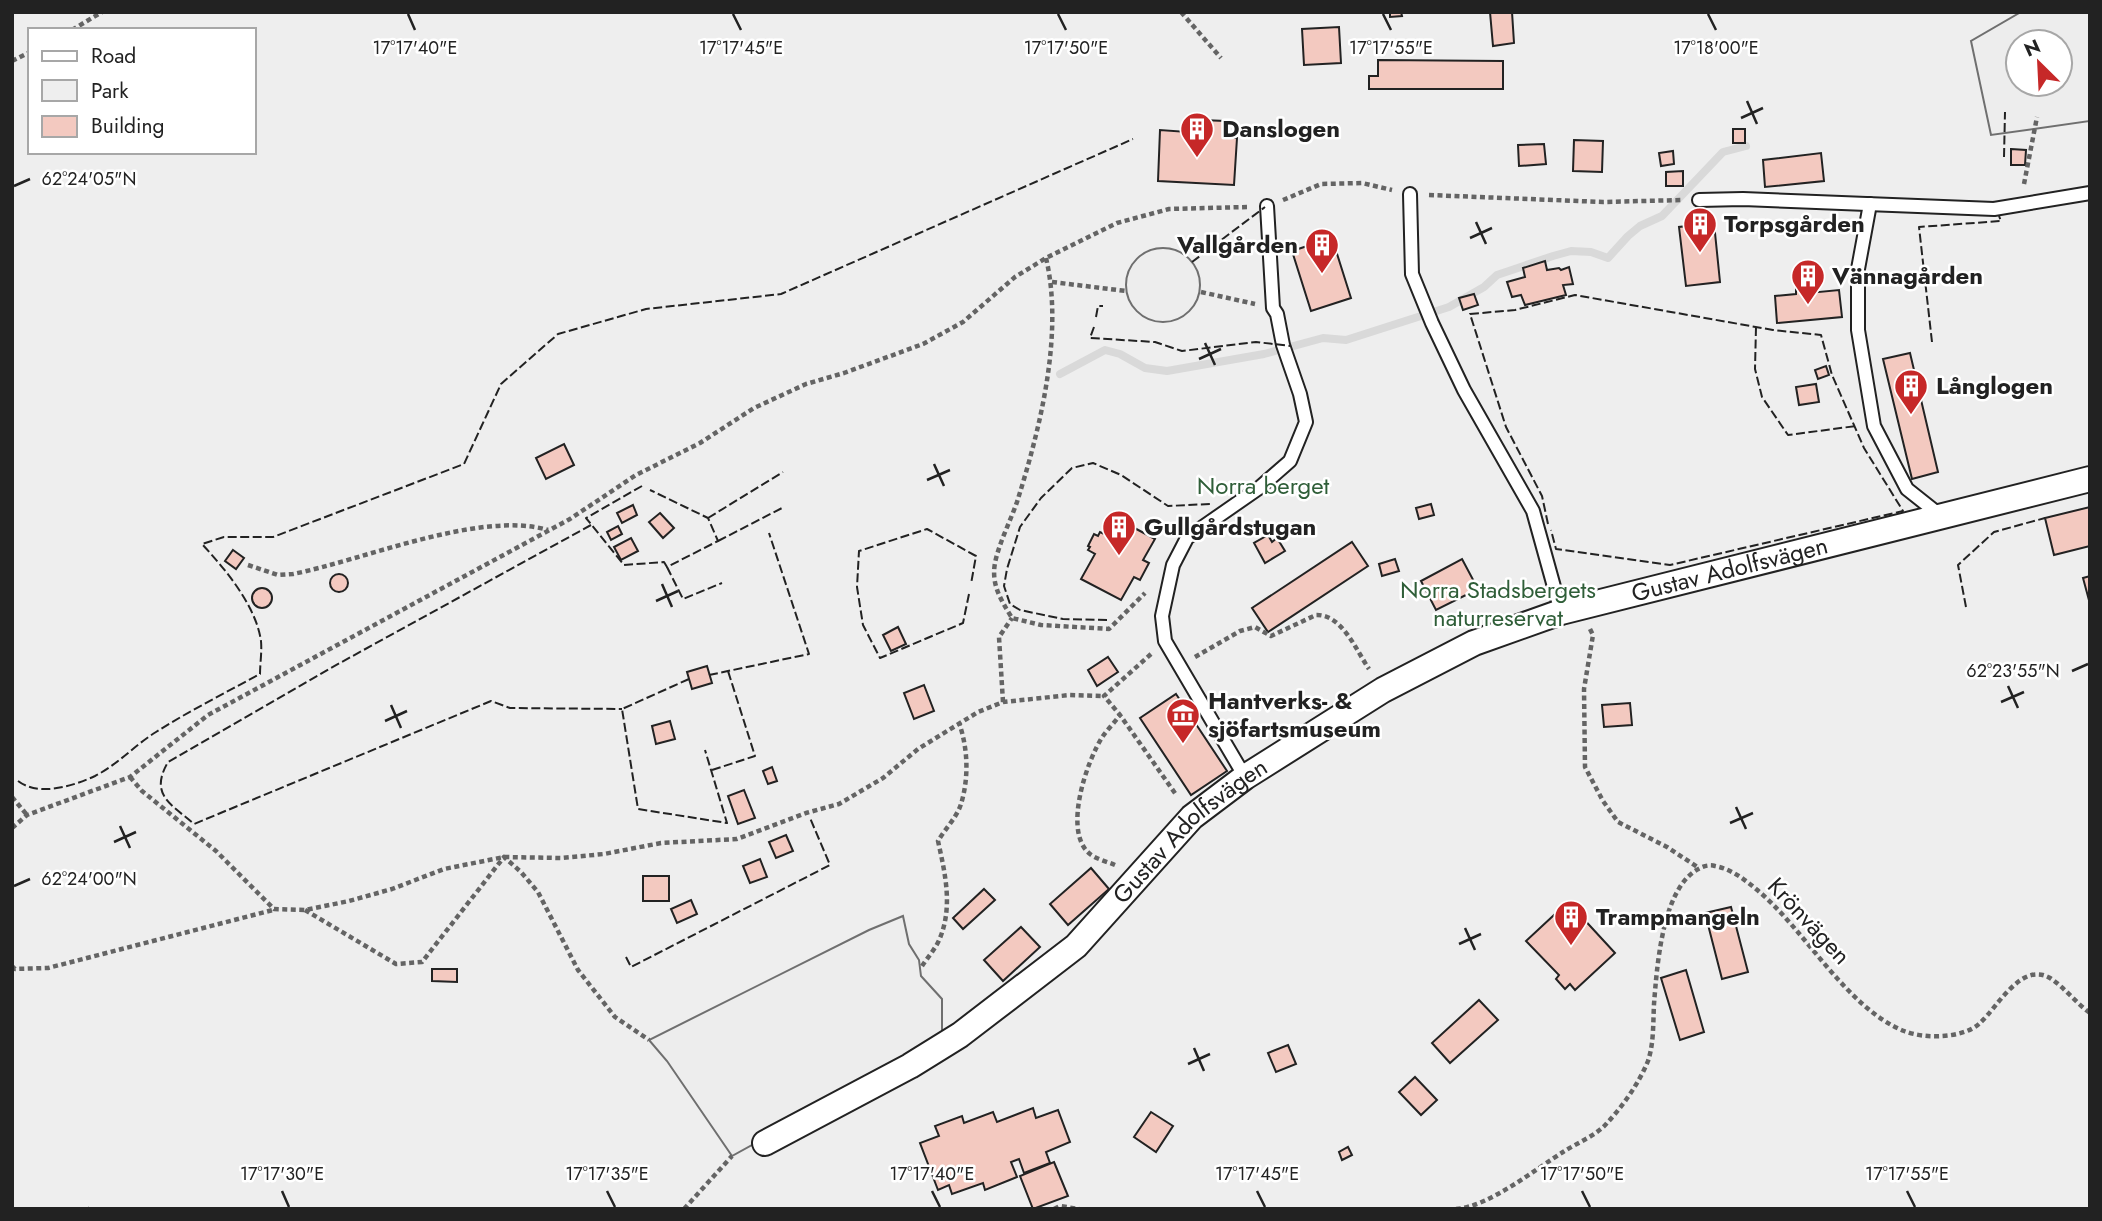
<svg xmlns="http://www.w3.org/2000/svg" width="2102" height="1221" viewBox="0 0 2102 1221" font-family="Jost,sans-serif">
	<style>
		.green { fill: #eee; stroke: #6f6f6f; stroke-width: 2; fill-rule: evenodd }
		.parking { fill: #ededed; stroke: #6f6f6f; stroke-width: 2; fill-rule: evenodd }
		.lines { fill: none; stroke-linecap: round; stroke-linejoin: round }
		.stream { stroke: #d9d9d9; stroke-width: 8 }
		.building { fill: #f3c9c0; stroke: #222; stroke-width: 2 }
		.lane-casing { stroke: #222; stroke-width: 16 }
		.street-casing { stroke: #222; stroke-width: 28 }
		.path { stroke: #646464; stroke-width: 4.5; stroke-dasharray: 5 3.5; stroke-linecap: butt }
		.lane { stroke: #fff; stroke-width: 12 }
		.street { stroke: #fff; stroke-width: 24 }
		.fence { stroke: #222; stroke-width: 2; stroke-dasharray: 9 3.5; stroke-linecap: butt }
		.ticks { fill: none; stroke: #222; stroke-width: 2.5 }
		.labels { text-anchor: middle; stroke-width: 5; stroke-linejoin: round; paint-order: stroke }
		.poi-label { font-size: 24px; font-weight: bold; fill: #222; stroke: #fff; text-anchor: start }
		.park-label { font-size: 24px; fill: #2f5e38; stroke: #fff }
		.street-label { font-size: 24px; fill: #222; stroke: #fff }
		.ticks-label { font-size: 18px; text-anchor: middle; fill: #222; stroke: #fff; stroke-width: 5; stroke-linejoin: round; paint-order: stroke }
	</style>
	<rect width="100%" height="100%" fill="#fff"/>
	<path class="green" d="M12,12H2090V1209H12ZM30,30H254V152H30ZM2018,42H2060V84H2018Z"/>
	<g class="parking">
		<path d="M2021,12H2090V121L1991,135L1971,41ZM2018,42H2060V84H2018Z"/>
		<circle cx="1163" cy="285" r="37"/>
		<path d="M903,916L909,944L919,960L921,976L942,999V1037L929,1047L732,1156L667,1061L649,1040L869,930Z"/>
	</g>
	<g class="lines">
		<path class="stream" d="M1060,374L1105,350L1120,354L1145,368L1167,371L1264,354L1323,338L1346,340L1449,307L1484,287L1497,275L1553,256L1571,251L1591,252L1608,258L1628,236L1640,226L1662,216L1723,152L1746,146"/>
	</g>
	<g class="building">
		<path d="M1390,12H1401L1402,16L1390,17Z"/>
		<path d="M1490,12H1512L1514,43L1493,46Z"/>
		<path d="M1339,27L1341,63L1304,65L1302,29Z"/>
		<path d="M1378,60L1503,61V89H1369V76H1378Z"/>
		<path d="M1202,120L1225,121L1224,137L1237,138L1234,185L1158,181L1160,130L1201,133Z"/>
		<rect x="1733" y="129" width="12" height="14"/>
		<path d="M1574,140L1603,141L1602,172L1573,171Z"/>
		<path d="M1544,144L1546,164L1519,166L1518,145Z"/>
		<path d="M2011,149L2026,150L2025,165H2011Z"/>
		<path d="M1673,151L1674,164L1661,166L1659,153Z"/>
		<path d="M1821,153L1824,181L1765,187L1763,160Z"/>
		<path d="M1683,171V186H1666V172Z"/>
		<path d="M1714,223L1720,282L1686,286L1679,227Z"/>
		<path d="M1332,238L1351,298L1311,311L1292,251Z"/>
		<path d="M1545,261L1547,270L1559,268L1561,270L1569,267L1573,284L1563,285L1566,295L1525,305L1521,295L1512,297L1507,282L1525,277L1523,268Z"/>
		<path d="M1809,287V293L1839,290L1842,317L1777,323L1775,296L1796,294V288Z"/>
		<path d="M1474,294L1478,305L1463,310L1459,298Z"/>
		<path d="M1910,353L1938,472L1912,479L1883,359Z"/>
		<path d="M1826,366L1829,375L1818,379L1815,370Z"/>
		<path d="M1816,384L1819,402L1799,405L1796,387Z"/>
		<path d="M564,444L574,465L546,479L536,458Z"/>
		<path d="M1431,504L1434,515L1419,519L1416,508Z"/>
		<path d="M633,505L637,515L622,523L617,513Z"/>
		<path d="M2090,507V546L2054,555L2045,518Z"/>
		<path d="M660,513L674,528L663,538L649,522Z"/>
		<path d="M1114,517L1155,539L1143,560L1149,563L1140,580L1134,577L1121,600L1081,579L1095,554L1088,550L1090,547L1088,546L1094,534L1098,536L1100,532L1104,534Z"/>
		<path d="M618,526L622,534L611,540L607,532Z"/>
		<path d="M1268,535L1272,542L1277,538L1285,551L1265,563L1254,543Z"/>
		<path d="M631,538L638,551L621,560L614,547Z"/>
		<path d="M1352,542L1368,566L1268,632L1252,608Z"/>
		<path d="M233,550L244,558L236,569L225,561Z"/>
		<path d="M1395,559L1399,571L1382,576L1379,564Z"/>
		<path d="M1462,559L1478,589L1436,610L1421,581Z"/>
		<circle cx="339" cy="583" r="9"/>
		<path d="M2090,576V604L2083,578Z"/>
		<circle cx="262" cy="598" r="10"/>
		<path d="M898,627L906,644L891,651L883,635Z"/>
		<path d="M1108,657L1118,672L1097,686L1088,670Z"/>
		<path d="M707,666L712,683L692,689L687,672Z"/>
		<path d="M924,685L934,711L914,719L904,693Z"/>
		<path d="M1176,694L1227,771L1191,795L1140,718Z"/>
		<path d="M1630,703L1632,725L1604,727L1602,705Z"/>
		<path d="M670,721L675,739L656,744L652,726Z"/>
		<path d="M772,767L777,781L768,784L763,771Z"/>
		<path d="M744,790L755,818L738,824L728,796Z"/>
		<path d="M786,835L793,851L776,858L769,842Z"/>
		<path d="M760,859L767,877L750,883L743,866Z"/>
		<path d="M1091,868L1109,889L1068,925L1050,904Z"/>
		<rect x="643" y="876" width="26" height="25"/>
		<path d="M984,889L995,900L963,929L953,918Z"/>
		<path d="M691,900L697,914L677,923L671,909Z"/>
		<path d="M1568,902L1615,953L1575,990L1570,984L1565,989L1556,979L1559,975L1526,941Z"/>
		<path d="M1731,907L1748,972L1722,979L1705,913Z"/>
		<path d="M1021,927L1040,947L1003,981L984,960Z"/>
		<path d="M432,969H457V982L432,981Z"/>
		<path d="M1686,970L1704,1032L1680,1040L1661,978Z"/>
		<path d="M1479,1000L1498,1020L1450,1063L1432,1043Z"/>
		<path d="M1288,1045L1296,1064L1276,1072L1268,1053Z"/>
		<path d="M1415,1077L1437,1100L1421,1115L1399,1092Z"/>
		<path d="M1033,1108L1036,1118L1058,1110L1070,1142L1046,1152L1050,1163L1024,1173L1019,1159L1011,1162L1017,1177L985,1190L983,1183L952,1194L949,1185L938,1190L920,1143L939,1136L935,1126L962,1116L964,1123L993,1112L997,1122Z"/>
		<path d="M1151,1112L1173,1126L1156,1152L1134,1137Z"/>
		<path d="M1348,1147L1352,1155L1342,1160L1339,1152Z"/>
		<path d="M1054,1162L1068,1196L1033,1209L1020,1176Z"/>
	</g>
	<g class="lines">
		<g class="lane-casing">
			<g id="lane">
				<path d="M1410,194L1412,274L1432,323L1464,390L1533,511L1561,612"/>
				<path d="M1699,200L1743,199L1994,209L2090,193"/>
				<path d="M1870,204L1858,269V330L1874,426L1907,489L1941,516"/>
				<path d="M1245,777L1165,641L1162,616L1173,565L1187,538L1259,488L1290,461L1306,422L1300,394L1283,345L1277,314L1273,308L1267,206"/>
			</g>
		</g>
		<g class="street-casing">
			<g id="street">
				<path id="s1" d="M765,1143L910,1066L960,1035L1076,946L1192,817L1245,777L1383,690L1474,643L1561,612L2090,479"/>
			</g>
		</g>
		<g class="path">
			<path d="M1181,12L1221,58"/>
			<path d="M72,30L102,12"/>
			<path d="M12,61L30,52"/>
			<path d="M2024,184L2037,117"/>
			<path d="M1429,195L1603,202L1682,200"/>
			<path d="M1283,200L1321,184L1362,183L1392,190"/>
			<path d="M1046,258C1064,334 1040,429 1017,502C1010,522 999,543 995,563C991,585 1001,600 1012,618L1041,625L1109,629L1145,593"/>
			<path d="M1052,282L1126,291"/>
			<path d="M1201,292L1255,304"/>
			<path d="M248,565L278,575L293,574C364,560 480,510 548,530"/>
			<path d="M1590,629L1593,635L1584,689L1585,767L1603,801L1618,822L1667,847L1699,868"/>
			<path d="M1151,654L1104,696L1120,715L1177,796"/>
			<path d="M1195,657L1240,631L1255,627L1271,636L1316,615C1342,614 1356,650 1369,669"/>
			<path d="M1003,702L999,637L1012,618"/>
			<path d="M130,777L142,791L216,851L274,909L305,910L349,901L392,889L444,869L504,857L561,858L604,854L661,843L737,839L806,813L839,804L883,778L918,749L978,712L1003,702L1070,695L1104,696"/>
			<path d="M12,797L27,815"/>
			<path d="M12,828L27,815L130,777L208,715L570,519L636,475L700,443L754,408L806,384L844,373L923,344L963,322L1015,277L1046,258L1117,223L1169,209L1247,207"/>
			<path d="M1115,865C1108,862 1096,859 1090,854C1062,832 1087,760 1103,736C1108,729 1115,722 1120,715"/>
			<path d="M305,910L396,964L422,962L504,857L521,872L538,892L578,970L615,1017L649,1040"/>
			<path d="M12,966L15,969L48,968L273,910"/>
			<path d="M922,966C928,957 936,948 940,938C953,906 945,873 938,841C945,829 957,817 961,804C969,778 968,748 959,723"/>
			<path d="M88,1209H89"/>
			<path d="M684,1209L732,1156"/>
			<path d="M1054,1209L1060,1206L1079,1209"/>
			<path d="M1456,1209C1488,1207 1536,1169 1563,1152C1577,1143 1597,1135 1607,1123C1623,1106 1639,1083 1648,1061C1654,1043 1653,1023 1654,1004C1657,966 1662,893 1695,871C1701,867 1708,864 1715,866C1731,869 1744,879 1756,889C1805,929 1846,1008 1904,1031C1924,1039 1963,1039 1980,1023C1997,1008 2021,961 2050,978C2064,987 2076,1003 2090,1013"/>
		</g>
		<use href="#lane" class="lane"/>
		<use href="#street" class="street"/>
		<g class="fence">
			<path d="M2004,157L2005,112"/>
			<path d="M1192,262L1265,207"/>
			<path d="M1096,317L1098,306H1103"/>
			<path d="M1094,327L1090,338L1155,342L1182,351L1256,342L1291,346"/>
			<path d="M1756,327L1755,369L1762,397L1788,435L1856,426"/>
			<path d="M1932,342L1919,227L2001,221L1999,216"/>
			<path d="M642,486L586,518L624,565L664,562L667,567L718,541L708,518L650,490"/>
			<path d="M708,518L783,472"/>
			<path d="M1548,524L1542,496L1506,427L1470,314L1515,310L1575,295L1773,330L1821,335L1832,375L1864,448L1903,511L1670,565L1556,549L1551,530"/>
			<path d="M591,525L329,669L168,762C149,795 171,804 194,824L491,701L510,708L622,709"/>
			<path d="M718,541L784,507"/>
			<path d="M667,567L683,599L722,583"/>
			<path d="M969,594L963,623L880,658L863,625L857,587L859,551L927,529L976,556L971,584"/>
			<path d="M1966,607L1958,565L1994,532L2045,518"/>
			<path d="M1107,620L1063,619L1020,610L1010,604L1004,586L1007,569L1020,527L1041,498L1072,468L1093,463L1121,475L1168,506L1210,504"/>
			<path d="M709,675L809,654L769,533"/>
			<path d="M689,679L622,709L638,809L727,823L705,750"/>
			<path d="M712,770L755,756L728,671"/>
			<path d="M18,781C39,797 73,786 95,776C117,765 135,745 156,732C189,711 225,693 260,674C260,664 262,652 261,641C256,606 226,570 202,544L224,537H273L464,464L501,384L558,334L646,309L781,294L1133,139"/>
			<path d="M626,957L631,967L830,865L810,818"/>
		</g>
	</g>
	<path class="ticks" d="M408,14L415,30M733,14L741,30M1058,14L1066,30M1383,14L1391,30M1708,14L1716,30M1747,101L1757,124M1741,118L1763,108M14,186L30,179M1476,222L1486,244M1470,238L1492,228M1205,343L1215,365M1199,359L1221,349M934,464L944,486M927,480L950,470M662,584L672,607M656,601L678,591M2072,671L2088,664M2008,686L2018,708M2001,702L2024,692M391,705L401,728M385,721L407,711M1736,807L1746,829M1730,823L1753,813M120,826L130,848M114,842L136,832M14,886L30,879M1465,928L1475,950M1459,944L1481,934M1194,1048L1204,1071M1188,1064L1210,1054M282,1191L289,1207M607,1191L615,1207M932,1191L940,1207M1257,1191L1265,1207M1582,1191L1590,1207M1907,1191L1915,1207"/>
	<defs>
		<g id="building-pin" transform="scale(1.75)"><path d="M0 17L-7.5 6A9.5 9.5 0 1 1 7.5 6Z" fill="#c62828" stroke="#fff"/><path d="M-4-6H4V6H1V3H-1V6H-4ZM-2.5-4.3h1.7v1.8h-1.7ZM.8-4.3h1.7v1.8H.8ZM-2.5-1h1.7V.8h-1.7ZM.8-1h1.7V.8H.8Z" fill="#fff"/></g>
		<g id="museum-pin" transform="scale(1.75)"><path d="M0 17L-7.5 6A9.5 9.5 0 1 1 7.5 6Z" fill="#c62828" stroke="#fff"/><path d="M0-6L6-3V-2H-6V-3ZM-5-1h2V3h-2ZM-1-1h2V3h-2ZM3-1h2V3H3ZM-6 4H6V6H-6Z" fill="#fff"/></g>
	</defs>
	<g fill-rule="evenodd">
		<use href="#building-pin" x="1197" y="129"/>
		<use href="#building-pin" x="1700" y="224"/>
		<use href="#building-pin" x="1322" y="245"/>
		<use href="#building-pin" x="1808" y="276"/>
		<use href="#building-pin" x="1911" y="386"/>
		<use href="#building-pin" x="1119" y="527"/>
		<use href="#museum-pin" x="1183" y="715"/>
		<use href="#building-pin" x="1571" y="917"/>
	</g>
	<g class="labels">
		<g class="poi-label">
			<text x="1222" y="137">Danslogen</text>
			<text x="1724" y="232">Torpsgården</text>
			<text x="1298" y="253" text-anchor="end">Vallgården</text>
			<text x="1832" y="284">Vännagården</text>
			<text x="1936" y="394">Långlogen</text>
			<text x="1144" y="535">Gullgårdstugan</text>
			<text x="1208" y="709">Hantverks- &amp;<tspan x="1208" dy="28">sjöfartsmuseum</tspan></text>
			<text x="1596" y="925">Trampmangeln</text>
		</g>
		<g class="park-label">
			<text x="1263" y="494">Norra berget</text>
			<text x="1498" y="598">Norra Stadsbergets<tspan x="1498" dy="28">naturreservat</tspan></text>
		</g>
		<g class="street-label">
			<text dy="8" stroke="none"><textPath href="#s1" startOffset="1141">Gustav Adolfsvägen</textPath></text>
			<text dy="8" stroke="none"><textPath href="#s1" startOffset="532">Gustav Adolfsvägen</textPath></text>
			<text transform="translate(1809 921) rotate(47)" y="8">Krönvägen</text>
		</g>
	</g>
	<g class="ticks-label">
		<text x="415" y="54">17°17'40"E</text>
		<text x="1066" y="54">17°17'50"E</text>
		<text x="1391" y="54">17°17'55"E</text>
		<text x="741" y="54">17°17'45"E</text>
		<text x="1716" y="54">17°18'00"E</text>
		<text x="89" y="185">62°24'05"N</text>
		<text x="2013" y="677">62°23'55"N</text>
		<text x="89" y="885">62°24'00"N</text>
		<text x="282" y="1180">17°17'30"E</text>
		<text x="607" y="1180">17°17'35"E</text>
		<text x="932" y="1180">17°17'40"E</text>
		<text x="1257" y="1180">17°17'45"E</text>
		<text x="1582" y="1180">17°17'50"E</text>
		<text x="1907" y="1180">17°17'55"E</text>
	</g>
	<rect width="2102" height="1221" fill="none" stroke="#222222" stroke-width="28"/>
	<rect x="28" y="28" width="228" height="126" fill="#ffffff" stroke="#a7a7a7" stroke-width="2"/>
	<rect x="42" y="51" width="35" height="10" fill="#ffffff" stroke="#a7a7a7" stroke-width="2"/>
	<text x="91" y="63" font-size="21" fill="#222222">Road</text>
	<rect x="42" y="80" width="35" height="21" fill="#eeeeee" stroke="#a7a7a7" stroke-width="2"/>
	<text x="91" y="98" font-size="21" fill="#222222">Park</text>
	<rect x="42" y="116" width="35" height="21" fill="#f3c9c0" stroke="#a7a7a7" stroke-width="2"/>
	<text x="91" y="133" font-size="21" fill="#222222">Building</text>
	<g transform="translate(2039 63) rotate(336)"><circle r="33" fill="#ffffff" stroke="#a7a7a7" stroke-width="2"/>
	<path d="M0-5L12 26L0 18L-12 26Z" fill="#c62828"/>
	<text y="-10" font-size="19" font-weight="bold" text-anchor="middle" fill="#222222">N</text>
	</g>
</svg>
